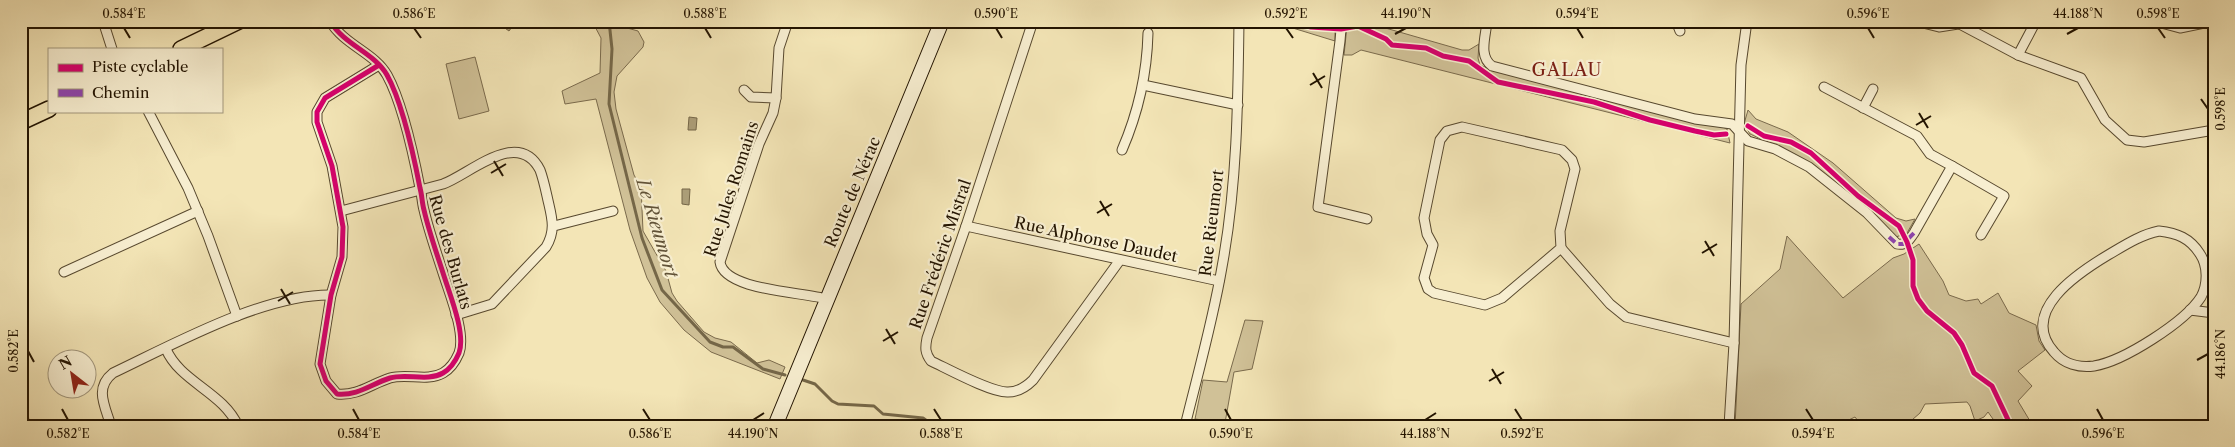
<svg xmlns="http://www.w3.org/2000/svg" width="2235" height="447" viewBox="0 0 2235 447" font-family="'Libre Caslon Text',serif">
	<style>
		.green { fill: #d0c197; stroke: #7a6a4c }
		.water { fill: #ac9e78; stroke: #756748 }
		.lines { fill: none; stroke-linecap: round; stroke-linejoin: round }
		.stream { stroke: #756748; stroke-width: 3 }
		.street-casing { stroke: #57482e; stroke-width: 11 }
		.secondary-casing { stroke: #231401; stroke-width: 16 }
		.primary-casing { stroke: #231401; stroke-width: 18 }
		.street { stroke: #f7eed0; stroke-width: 9 }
		.secondary { stroke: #f7eed0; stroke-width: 14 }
		.primary { stroke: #f3e5b6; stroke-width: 15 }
		.quiet { stroke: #8e44ad; stroke-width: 4; stroke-dasharray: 8 4; stroke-linecap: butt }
		.cycleway-casing { stroke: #f7eed0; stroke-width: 8 }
		.cycleway { stroke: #d6006c; stroke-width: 5 }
		.ticks { fill: none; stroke: #231401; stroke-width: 2 }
		.labels { text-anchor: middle; stroke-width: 4.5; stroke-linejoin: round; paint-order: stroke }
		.street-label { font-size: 16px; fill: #231401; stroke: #f7eed0 }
		.neighbourhood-label { font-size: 18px; letter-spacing: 1px; fill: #7a1f14; stroke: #f7eed0 }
		.water-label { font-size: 18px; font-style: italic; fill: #615237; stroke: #f7eed0 }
		.neatline { fill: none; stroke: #231401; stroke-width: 2 }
		.ticks-label { font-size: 12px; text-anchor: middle; fill: #231401 }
	</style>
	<rect width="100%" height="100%" fill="#f3e5b6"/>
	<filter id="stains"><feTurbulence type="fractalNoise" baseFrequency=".004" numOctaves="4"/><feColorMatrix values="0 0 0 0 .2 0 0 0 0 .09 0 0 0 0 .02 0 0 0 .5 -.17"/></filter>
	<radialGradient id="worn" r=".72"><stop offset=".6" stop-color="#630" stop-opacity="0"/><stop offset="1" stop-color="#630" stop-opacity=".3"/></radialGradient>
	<g class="green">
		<path d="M592,21H620V26L638,31L644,42L643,47L617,76L614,92L616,109L634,175L641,187L643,231L666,271L672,293L677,301L704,332L715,338L731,342L757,363L769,360L785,367L780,379L711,352L684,330L660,302L647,278L630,230L596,99L565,104L562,91L600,73L601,38Z"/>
		<path d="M1270,21H1321L1335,27V41Z"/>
		<path d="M1345,21H1361L1462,50H1469L1479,44L1478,58L1480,65L1487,68L1695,122L1723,127L1727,129L1730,143L1361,50L1352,55H1344L1347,26Z"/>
		<path d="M475,57L489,111L459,119L446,64Z"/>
		<path d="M1748,110L1756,119L1788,132L1833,163L1896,218L1906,221L1915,219L1907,233L1896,237L1787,151L1750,134L1744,124Z"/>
		<path d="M1787,236L1843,298L1893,258L1904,254L1919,244L1943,281L1949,295L1966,301L1978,299L1981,304L1998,293L2009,313L2036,325L2039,341L2045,350L2018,371L2032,386L2018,401L2033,426H1998L1988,412L1984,417L1975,421L1970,406L1967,402L1925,404L1920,413L1905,426H1862L1855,417L1836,426H1735L1741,304L1780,269Z"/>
		<path d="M1245,320L1263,321L1252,369L1234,372L1225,423L1195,419L1203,380L1227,382Z"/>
		<path d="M21,373L30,426H21Z"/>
	</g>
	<g class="water">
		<path d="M495,21H513L515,23L509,31Z"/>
		<path d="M689,117L697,118L696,130H688Z"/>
		<path d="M682,189H690L689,205L682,204Z"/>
	</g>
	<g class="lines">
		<g class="stream">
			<path d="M609,21L612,49L609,104L642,238L662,290L710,342L723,347H733L763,369L785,375"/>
			<path d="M803,380L815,384L832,401L838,404L874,406L883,414L923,418L934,426"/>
		</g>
		<g class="street-casing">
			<g id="street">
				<path d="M103,21L112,49"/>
				<path d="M330,21C344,45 375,53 387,75C402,102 414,157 420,188C422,195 422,203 424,210C429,232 437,254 444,276C450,295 466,334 459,353C456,360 450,369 443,373C427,382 407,373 390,378C371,384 358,396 337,394L326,381L320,364L331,295L342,257L343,227L332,166L317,122V112L325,98L379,65"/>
				<path d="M788,21L779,48L776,98L773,113L759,144L720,262C724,291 805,292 826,299"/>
				<path d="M1033,21L966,226L927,338C925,348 925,353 931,361C948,369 992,393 1008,392C1018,392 1026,387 1033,380L1120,260"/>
				<path d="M1337,21L1341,29L1340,41L1318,207L1367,219"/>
				<path d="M1487,21C1486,36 1478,56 1492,66L1695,119L1732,124L1748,141L1775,149L1809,167L1867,213L1897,244C1906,246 1910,239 1914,233L1952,166L2004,196L1981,235"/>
				<path d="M1676,21L1680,31"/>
				<path d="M1915,21L1939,27L1958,24"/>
				<path d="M1954,21L2018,55L2081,78L2105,120L2127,140L2144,142L2214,130"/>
				<path d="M2165,24L2180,28L2214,21"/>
				<path d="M2018,55L2036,21"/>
				<path d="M1143,85L1238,105"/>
				<path d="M1824,87L1917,136L1930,154L1952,166"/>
				<path d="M744,90L751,97L776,98"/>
				<path d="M1863,108L1873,89"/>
				<path d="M148,111L188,188L208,236L237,316"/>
				<path d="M1462,127L1562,150L1572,160L1575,169L1560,231L1561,248L1502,298L1485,305L1434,293L1428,289L1424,278L1433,245L1427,234L1424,218L1440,140L1447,131Z"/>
				<path d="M1122,150C1138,113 1147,74 1148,33"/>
				<path d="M341,211L443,184C469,175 518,127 540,170C543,178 545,187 547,196C551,215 557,229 546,247L492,304L456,315"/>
				<path d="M554,226L613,211"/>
				<path d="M966,226L1219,281"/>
				<path d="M2159,231C2177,233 2190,238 2200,254C2208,266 2208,284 2201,297C2185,322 2124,361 2094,366C2079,368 2064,364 2054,352C2018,312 2078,273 2108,255C2125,245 2140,235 2159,231Z"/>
				<path d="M1561,248L1610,304L1626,317L1734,343"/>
				<path d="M64,272L198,211"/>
				<path d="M2190,310L2214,313"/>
				<path d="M166,349C180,382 223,392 238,426"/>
				<path d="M111,426C105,406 94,388 113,373C174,344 264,294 331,295"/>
				<path d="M1185,426C1198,373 1213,320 1222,267C1237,186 1238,103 1239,21"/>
				<path d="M1729,426L1734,343L1741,65L1747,21"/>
			</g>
		</g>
		<g class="secondary-casing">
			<path id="secondary" d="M775,426L942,21"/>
		</g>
		<g class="primary-casing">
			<g id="primary">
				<path d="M181,49L239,21"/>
				<path d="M21,122L49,109"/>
			</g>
		</g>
		<use href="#street" class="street"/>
		<use href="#secondary" class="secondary"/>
		<use href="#primary" class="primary"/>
		<path class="quiet" d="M1889,237L1897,244H1903L1914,233"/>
		<g class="cycleway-casing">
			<g id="cycleway">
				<path d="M330,21C344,45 375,53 387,75C402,102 414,157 420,188C422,195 422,203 424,210C429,232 437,254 444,276C450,295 466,334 459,353C456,360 450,369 443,373C427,382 407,373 390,378C371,384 358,396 337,394L326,381L320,364L331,295L342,257L343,227L332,166L317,122V112L325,98L379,65"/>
				<path d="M1288,21L1311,27L1341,29L1358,26L1386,39L1392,45L1426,48L1443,56L1469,61L1498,82L1594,102L1650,120L1695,131L1714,135L1726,134"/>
				<path d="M1748,126L1764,136L1791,142L1811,153L1858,196L1899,226L1907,242L1913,260V286L1918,299L1927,311L1954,333L1962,345L1974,373L1992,386L2011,426"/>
			</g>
		</g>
		<use href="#cycleway" class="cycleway"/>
	</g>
	<path class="ticks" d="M124,28L130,38M414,28L421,38M705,28L711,38M996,28L1002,38M1286,28L1293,38M1577,28L1583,38M1868,28L1874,38M2158,28L2165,38M1395,34L1406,28M2067,34L2078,28M1313,73L1322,88M1310,85L1325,76M2201,99L2208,109M1919,113L1928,128M1916,125L1931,116M494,161L503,176M491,173L506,164M1100,201L1109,216M1097,213L1112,204M1705,241L1714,256M1702,253L1717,244M281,289L290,304M278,301L293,292M886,329L895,344M883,341L898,332M28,351L34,362M2197,360L2208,354M1492,369L1501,384M1489,381L1504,372M62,409L68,420M353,409L359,420M643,409L650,420M934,409L941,420M1225,409L1231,420M1515,409L1522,420M1806,409L1813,420M2097,409L2103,420M753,420L764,413M1425,420L1436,413"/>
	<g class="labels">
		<g class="street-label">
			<text transform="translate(731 189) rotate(-72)" y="6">Rue Jules Romains</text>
			<text transform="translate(852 192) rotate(-67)" y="6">Route de Nérac</text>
			<text transform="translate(1211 223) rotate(-83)" y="6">Rue Rieumort</text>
			<text transform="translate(1096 239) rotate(12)" y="6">Rue Alphonse Daudet</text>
			<text transform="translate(451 252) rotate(74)" y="6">Rue des Burlats</text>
			<text transform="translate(940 254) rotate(-71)" y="6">Rue Frédéric Mistral</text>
		</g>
		<g class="neighbourhood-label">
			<text x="1567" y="76">GALAU</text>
		</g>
		<g class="water-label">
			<text transform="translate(657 228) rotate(73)" y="6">Le Rieumort</text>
		</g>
	</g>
	<rect width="2235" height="447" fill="none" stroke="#f3e5b6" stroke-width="55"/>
	<rect x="48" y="48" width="175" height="65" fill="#f7eed0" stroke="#a2977d"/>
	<rect x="58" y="64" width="25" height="8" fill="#d6006c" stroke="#a2977d"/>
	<text x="92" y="72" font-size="15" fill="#231401">Piste cyclable</text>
	<rect x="58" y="89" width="25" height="8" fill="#8e44ad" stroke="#a2977d"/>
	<text x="92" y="98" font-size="15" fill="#231401">Chemin</text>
	<g transform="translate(72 374) rotate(329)"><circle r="24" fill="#f7eed0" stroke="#a2977d"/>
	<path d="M0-4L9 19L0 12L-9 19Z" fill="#8f2418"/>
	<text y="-8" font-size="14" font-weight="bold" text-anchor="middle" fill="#231401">N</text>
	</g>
	<rect x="28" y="28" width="2180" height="392" class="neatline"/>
	<g class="ticks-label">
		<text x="124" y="18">0.584°E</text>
		<text x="414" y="18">0.586°E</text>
		<text x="705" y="18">0.588°E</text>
		<text x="996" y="18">0.590°E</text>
		<text x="1286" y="18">0.592°E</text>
		<text x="1406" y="18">44.190°N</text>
		<text x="1577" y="18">0.594°E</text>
		<text x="1868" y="18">0.596°E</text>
		<text x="2078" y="18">44.188°N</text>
		<text x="2158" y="18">0.598°E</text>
		<text transform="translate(2221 109) rotate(-90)" y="4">0.598°E</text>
		<text transform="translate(14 351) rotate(-90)" y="4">0.582°E</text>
		<text transform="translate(2221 354) rotate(-90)" y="4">44.186°N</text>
		<text x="68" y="438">0.582°E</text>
		<text x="359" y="438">0.584°E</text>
		<text x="650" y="438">0.586°E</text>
		<text x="753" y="438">44.190°N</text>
		<text x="941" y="438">0.588°E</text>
		<text x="1231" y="438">0.590°E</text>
		<text x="1425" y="438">44.188°N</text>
		<text x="1522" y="438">0.592°E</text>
		<text x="1813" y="438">0.594°E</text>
		<text x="2103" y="438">0.596°E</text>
	</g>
	<rect width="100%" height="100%" filter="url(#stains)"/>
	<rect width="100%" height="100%" fill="url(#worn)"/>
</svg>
